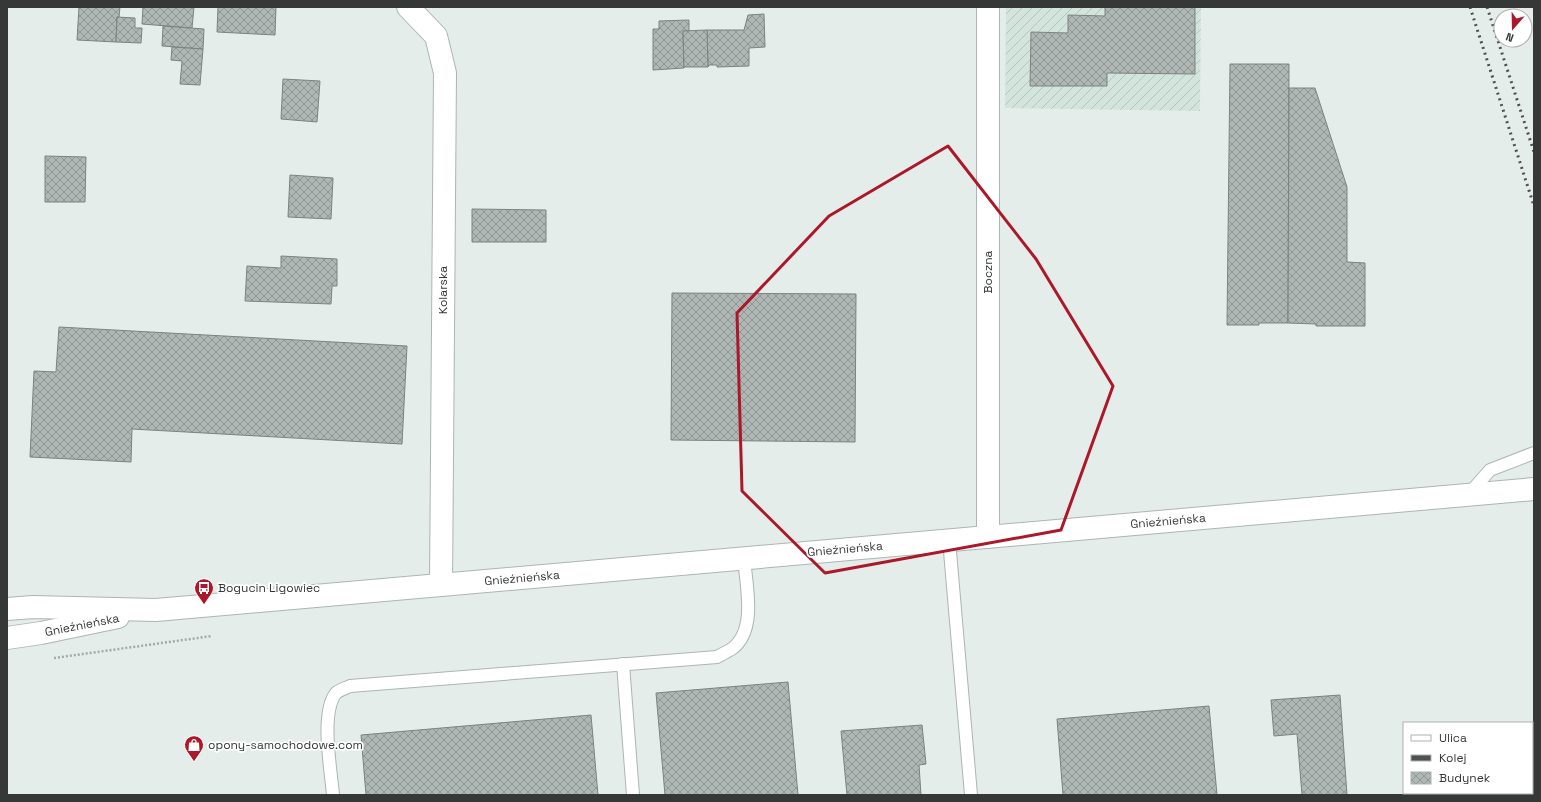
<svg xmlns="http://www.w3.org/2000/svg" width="1541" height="802" viewBox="0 0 1541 802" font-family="'Space Grotesk',sans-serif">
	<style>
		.industrial { fill: url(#industrial-furrows) }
		.building { fill: url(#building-cross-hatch); stroke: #7b8380 }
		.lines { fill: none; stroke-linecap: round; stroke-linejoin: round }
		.service-casing { stroke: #adb5b2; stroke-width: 14 }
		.minor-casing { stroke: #adb5b2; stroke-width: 24 }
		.secondary-casing { stroke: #adb5b2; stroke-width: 24 }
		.path { stroke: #a3a9a7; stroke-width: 2.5; stroke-dasharray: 2 2; stroke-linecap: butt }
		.service { stroke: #fff; stroke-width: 12 }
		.minor { stroke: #fff; stroke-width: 22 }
		.secondary { stroke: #fff; stroke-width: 22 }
		.rail { stroke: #4e5150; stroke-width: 3; stroke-dasharray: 2 4; stroke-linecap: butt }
		.marked { fill: none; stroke: #ac172a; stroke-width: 3; stroke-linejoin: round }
		.labels { text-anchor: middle; stroke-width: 3.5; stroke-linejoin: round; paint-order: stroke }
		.street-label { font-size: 12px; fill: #353837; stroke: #fff }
		.poi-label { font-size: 12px; fill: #353837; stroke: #fff; text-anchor: start }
	</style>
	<defs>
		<pattern id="industrial-furrows" width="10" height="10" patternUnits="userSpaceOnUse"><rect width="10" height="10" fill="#d3e4dd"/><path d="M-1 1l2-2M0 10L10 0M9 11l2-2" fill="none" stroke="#b6c4be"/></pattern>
		<pattern id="building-cross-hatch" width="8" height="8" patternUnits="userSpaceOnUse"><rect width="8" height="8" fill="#afb7b4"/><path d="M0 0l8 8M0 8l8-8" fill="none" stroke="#8f9693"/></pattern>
	</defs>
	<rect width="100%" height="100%" fill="#e5edea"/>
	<path class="industrial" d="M1006,7H1201L1200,111L1005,108Z"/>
	<g class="building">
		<path d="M79,7H120L119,17H117L116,42L77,40Z"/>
		<path d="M143,7H194L192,28L142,24Z"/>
		<path d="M218,7H276L275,35L217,32Z"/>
		<path d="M1105,7H1195V74L1107,73V86H1030L1031,32L1068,33V15L1105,16Z"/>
		<path d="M764,14L765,47L749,48V66L717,67V65H709L708,67L707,30H744L748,15Z"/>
		<path d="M117,17L135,18V28H142L141,43L116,42Z"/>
		<path d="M689,20V31H683L684,68L653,70V29H659V21Z"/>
		<path d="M163,26L204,29L203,49L162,46Z"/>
		<path d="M707,30L708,67H684L683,31Z"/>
		<path d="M172,47L203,49L200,85L180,84L182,61L171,60Z"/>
		<path d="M1230,64H1289L1288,323H1259V325H1227Z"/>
		<path d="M283,79L320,81L317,122L281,119Z"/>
		<path d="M1289,88H1315L1347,187V262L1365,263V326H1316V324L1288,323Z"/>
		<path d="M45,156L86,157L85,202H45Z"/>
		<path d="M290,175L333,178L331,219L288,217Z"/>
		<path d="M472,209L546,210V242H472Z"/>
		<path d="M281,256L337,259V286H332L331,304L245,301L247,266L281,268Z"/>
		<path d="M672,293L856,294L855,442L671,440Z"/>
		<path d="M59,327L407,346L402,444L132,429L131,462L30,457L34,371L56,372Z"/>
		<path d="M788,682L798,795H665L656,693Z"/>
		<path d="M1340,695L1347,795H1302L1297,734L1274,736L1271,700Z"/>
		<path d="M1209,706L1217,795H1063L1057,719Z"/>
		<path d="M591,715L598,795H366L361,735Z"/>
		<path d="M922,725L926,764L919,765L921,795H847L841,731Z"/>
	</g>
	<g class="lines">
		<g class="service-casing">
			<g id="service">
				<path d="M1468,495L1490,470L1534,453"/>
				<path d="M949,540L971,795"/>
				<path d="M623,664L633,795"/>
				<path d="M333,795C331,770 320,713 336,693C339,690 346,688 350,686L717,657C722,654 729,651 733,648C757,629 746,585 744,558"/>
			</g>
		</g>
		<g class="minor-casing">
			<g id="minor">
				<path d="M408,7L436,36L445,73L441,585"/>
				<path d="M988,7V537"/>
			</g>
		</g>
		<g class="secondary-casing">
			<g id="secondary">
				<path d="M7,609L33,607L156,610L1534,489"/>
				<path d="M7,638L41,633L118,617"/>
			</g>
		</g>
		<path class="path" d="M54,658L212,636"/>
		<use href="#service" class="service"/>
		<use href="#minor" class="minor"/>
		<use href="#secondary" class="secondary"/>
		<g class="rail">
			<path d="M1470,7L1534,206"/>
			<path d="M1487,7L1534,152"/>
		</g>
	</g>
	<path class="marked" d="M948,146L1036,259L1113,386L1061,530L825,573L742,491L737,313L829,216Z"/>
	<defs>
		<g id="bus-pin" transform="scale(1)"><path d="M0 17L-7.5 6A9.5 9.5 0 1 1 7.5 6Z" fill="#ac172a" stroke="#fff"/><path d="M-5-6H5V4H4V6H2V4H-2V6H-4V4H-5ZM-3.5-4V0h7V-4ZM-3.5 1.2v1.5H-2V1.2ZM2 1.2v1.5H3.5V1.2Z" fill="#fff"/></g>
		<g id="shop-pin" transform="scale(1)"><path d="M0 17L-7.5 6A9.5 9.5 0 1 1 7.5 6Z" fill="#ac172a" stroke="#fff"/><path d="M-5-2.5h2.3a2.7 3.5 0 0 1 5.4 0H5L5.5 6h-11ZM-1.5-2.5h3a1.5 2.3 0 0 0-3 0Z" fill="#fff"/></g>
	</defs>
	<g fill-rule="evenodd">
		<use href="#bus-pin" x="204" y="588"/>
		<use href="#shop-pin" x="194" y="745"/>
	</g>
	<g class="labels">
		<g class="street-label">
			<text transform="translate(988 272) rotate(-90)" y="4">Boczna</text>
			<text transform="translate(443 290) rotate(-90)" y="4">Kolarska</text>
			<text transform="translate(1168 521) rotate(-5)" y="4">Gnieźnieńska</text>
			<text transform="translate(845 549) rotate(-5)" y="4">Gnieźnieńska</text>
			<text transform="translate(522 578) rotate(-5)" y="4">Gnieźnieńska</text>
			<text transform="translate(82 625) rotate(-11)" y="4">Gnieźnieńska</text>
		</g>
		<g class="poi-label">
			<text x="218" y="592">Bogucin Ligowiec</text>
			<text x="208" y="749">opony-samochodowe.com</text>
		</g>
	</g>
	<rect width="1541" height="802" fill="none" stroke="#353837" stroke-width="16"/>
	<rect x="1403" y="722" width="130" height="72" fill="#ffffff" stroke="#aeafaf"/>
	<rect x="1411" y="735" width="20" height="6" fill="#ffffff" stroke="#aeafaf"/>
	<text x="1439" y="742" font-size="12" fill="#353837">Ulica</text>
	<rect x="1411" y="755" width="20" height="6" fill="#4e5150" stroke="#aeafaf"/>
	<text x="1439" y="762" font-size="12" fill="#353837">Kolej</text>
	<rect x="1411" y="772" width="20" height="12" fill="url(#building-cross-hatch)" stroke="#aeafaf"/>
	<text x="1439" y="782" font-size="12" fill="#353837">Budynek</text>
	<g transform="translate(1513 28) rotate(200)"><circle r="19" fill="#ffffff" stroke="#aeafaf"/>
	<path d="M0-3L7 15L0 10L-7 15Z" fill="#ac172a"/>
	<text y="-6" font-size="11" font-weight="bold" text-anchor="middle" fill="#353837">N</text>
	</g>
</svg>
